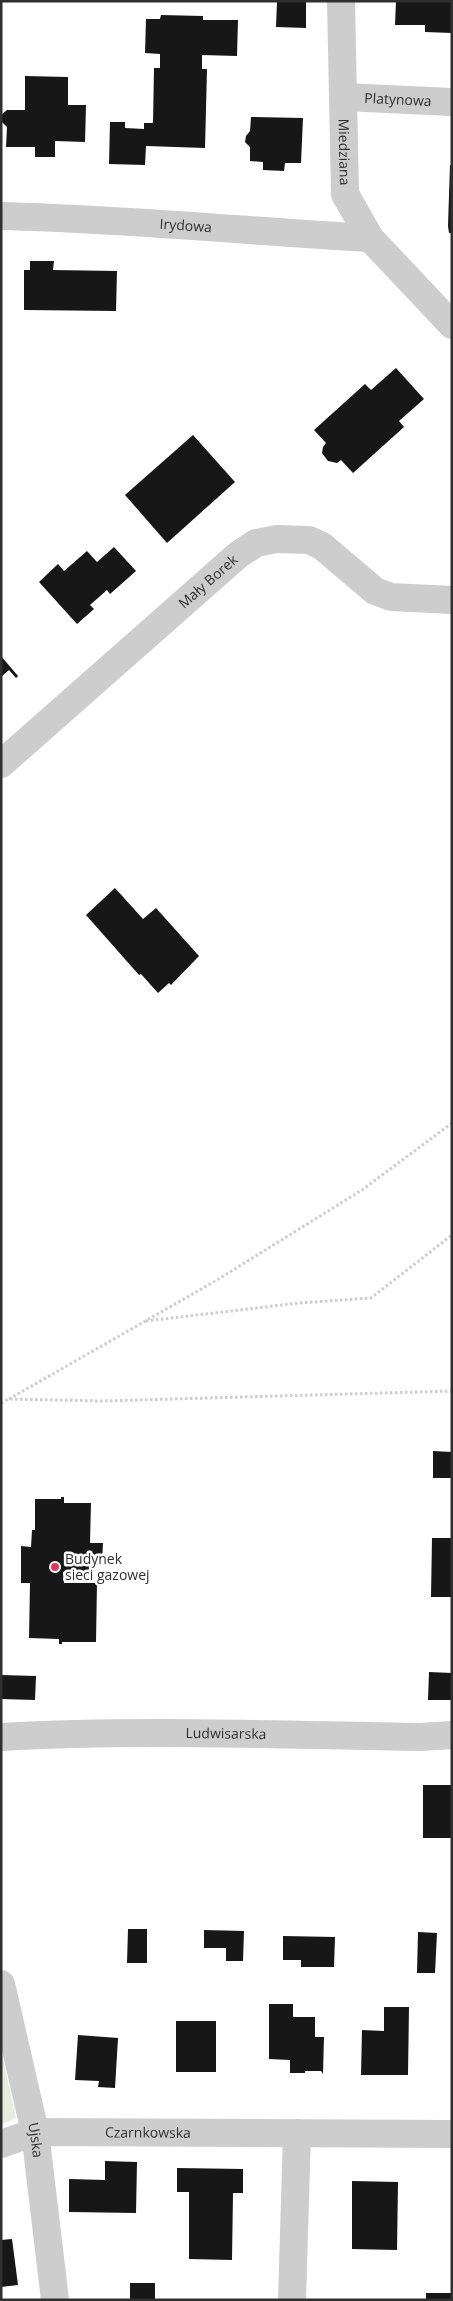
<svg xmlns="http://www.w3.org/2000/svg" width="453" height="2301" viewBox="0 0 453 2301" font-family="'Open Sans',sans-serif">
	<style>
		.green { fill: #e7ecde }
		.building { fill: #171717 }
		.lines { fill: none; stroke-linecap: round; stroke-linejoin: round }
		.path { stroke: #cdcdcd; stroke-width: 3; stroke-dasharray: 2.5 2.5; stroke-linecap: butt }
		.street { stroke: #cdcdcd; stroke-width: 28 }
		.poi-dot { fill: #e03858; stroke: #fff; stroke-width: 2 }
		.labels { text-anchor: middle; stroke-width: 5; stroke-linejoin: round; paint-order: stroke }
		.street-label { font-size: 14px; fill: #303030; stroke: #fff }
		.poi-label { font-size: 14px; fill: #303030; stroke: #fff; text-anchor: start }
	</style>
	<rect width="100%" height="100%" fill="#fff"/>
	<path class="green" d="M1,2050L16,2118L1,2125Z"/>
	<g class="building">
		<path d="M277,1H306V28L276,27Z"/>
		<path d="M396,1H452V33L425,32V25H395Z"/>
		<path d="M161,15L203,16V20H238L237,56L202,55V69H207L205,148L146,146L145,165L109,164L110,122H125V128L144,129V123H153L154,68H160V54L145,53L146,19H160Z"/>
		<path d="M25,76L68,77V105H86L85,142L55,141V157H35V147H6L7,127L2,122L1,115L7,110H25Z"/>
		<path d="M251,117L303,118L301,163H285L284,171L263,170V162L250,161V147L245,142L246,136L250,131Z"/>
		<path d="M450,165H452V233H449L448,226Z"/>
		<path d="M30,261H54L53,270L117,271L116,311L24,310V270H30Z"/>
		<path d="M396,368L424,399L399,421L404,427L353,473L341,460L337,463L328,461L322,453L323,447L326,443L314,430L365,384L371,390Z"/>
		<path d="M193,435L235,482L167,543L125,495Z"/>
		<path d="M114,547L136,571L110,594L107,590L90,605L94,609L77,624L39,582L58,564L64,571L87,551L97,562Z"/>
		<path d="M1,656L18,676L16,678L9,670L1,677Z"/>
		<path d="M115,888L143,919L156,908L199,956L171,985L169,983L158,993L141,974L139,975L86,915Z"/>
		<path d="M433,1451L452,1452V1478H433Z"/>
		<path d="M61,1497H64V1503H91L90,1543H103L102,1562H90L89,1572H63L64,1583H97L96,1642H62V1644H59V1639L29,1638L30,1583H21V1546L31,1547L32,1530H35V1499H61Z"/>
		<path d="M432,1538H452V1597H431Z"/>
		<path d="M429,1672L452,1673V1700H428Z"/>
		<path d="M1,1675L36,1676L35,1700L1,1699Z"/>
		<rect x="423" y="1785" width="29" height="53"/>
		<path d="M128,1929H147V1963H127Z"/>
		<path d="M204,1930L244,1931L243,1961H226V1948H204Z"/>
		<path d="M418,1932L437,1933L435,1973H417Z"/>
		<path d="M283,1936L335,1937L334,1967H301V1960H283Z"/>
		<path d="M269,2004H293V2017H315V2037H324L323,2074L321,2071H305V2073H290V2060L269,2059Z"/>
		<path d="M384,2007H409L408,2075H361L362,2030L384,2031Z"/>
		<rect x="176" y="2021" width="40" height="51"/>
		<path d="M78,2035L118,2038L115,2088L98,2087L99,2081L75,2080Z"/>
		<path d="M105,2161L137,2162L136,2213L69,2212V2179L105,2180Z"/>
		<path d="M177,2168L243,2169V2193H233L232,2260L189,2259V2192H177Z"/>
		<path d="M352,2181L398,2182L397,2250L352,2249Z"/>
		<path d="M12,2239L18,2285L1,2287V2240Z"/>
		<rect x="130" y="2283" width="25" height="17"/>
		<rect x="426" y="2293" width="26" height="7"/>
	</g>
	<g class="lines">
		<g class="path">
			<path d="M146,1321L299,1303L371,1298L452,1235"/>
			<path d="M9,1399L217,1280L362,1190L452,1123"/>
			<path d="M1,1403L9,1399L102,1401L452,1391"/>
		</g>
		<g class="street">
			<path id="s1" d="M341,1L345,194L370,238L452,325"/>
			<path id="s2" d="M343,97L452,102"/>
			<path id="s3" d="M1,216C124,219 247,231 370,238"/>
			<path id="s4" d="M1,764L238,555L256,543L277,539L309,540L322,546L375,591L391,597L452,600"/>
			<path id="s5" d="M1,1737C141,1729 281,1735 420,1737L452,1735"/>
			<path id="s6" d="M1,1984L35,2132L55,2300"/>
			<path id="s7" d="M1,2144L35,2132L452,2134"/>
			<path d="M292,2300L297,2133"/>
		</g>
	</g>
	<circle class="poi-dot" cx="55" cy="1567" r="5"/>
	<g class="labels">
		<g class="street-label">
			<text dy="5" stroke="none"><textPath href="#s2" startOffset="55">Platynowa</textPath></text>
			<text dy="5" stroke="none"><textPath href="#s1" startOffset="151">Miedziana</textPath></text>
			<text dy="5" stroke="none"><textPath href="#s3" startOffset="185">Irydowa</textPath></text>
			<text dy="5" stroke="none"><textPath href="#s4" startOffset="276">Mały Borek</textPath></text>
			<text dy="5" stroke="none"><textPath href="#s5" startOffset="225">Ludwisarska</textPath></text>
			<text dy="5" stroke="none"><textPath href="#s7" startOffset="149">Czarnkowska</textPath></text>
			<text dy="5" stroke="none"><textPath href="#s6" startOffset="160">Ujska</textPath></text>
		</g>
		<g class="poi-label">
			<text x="65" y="1564">Budynek<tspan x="65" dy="16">sieci gazowej</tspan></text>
		</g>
	</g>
	<rect width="453" height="2301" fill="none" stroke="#303030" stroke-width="5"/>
</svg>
